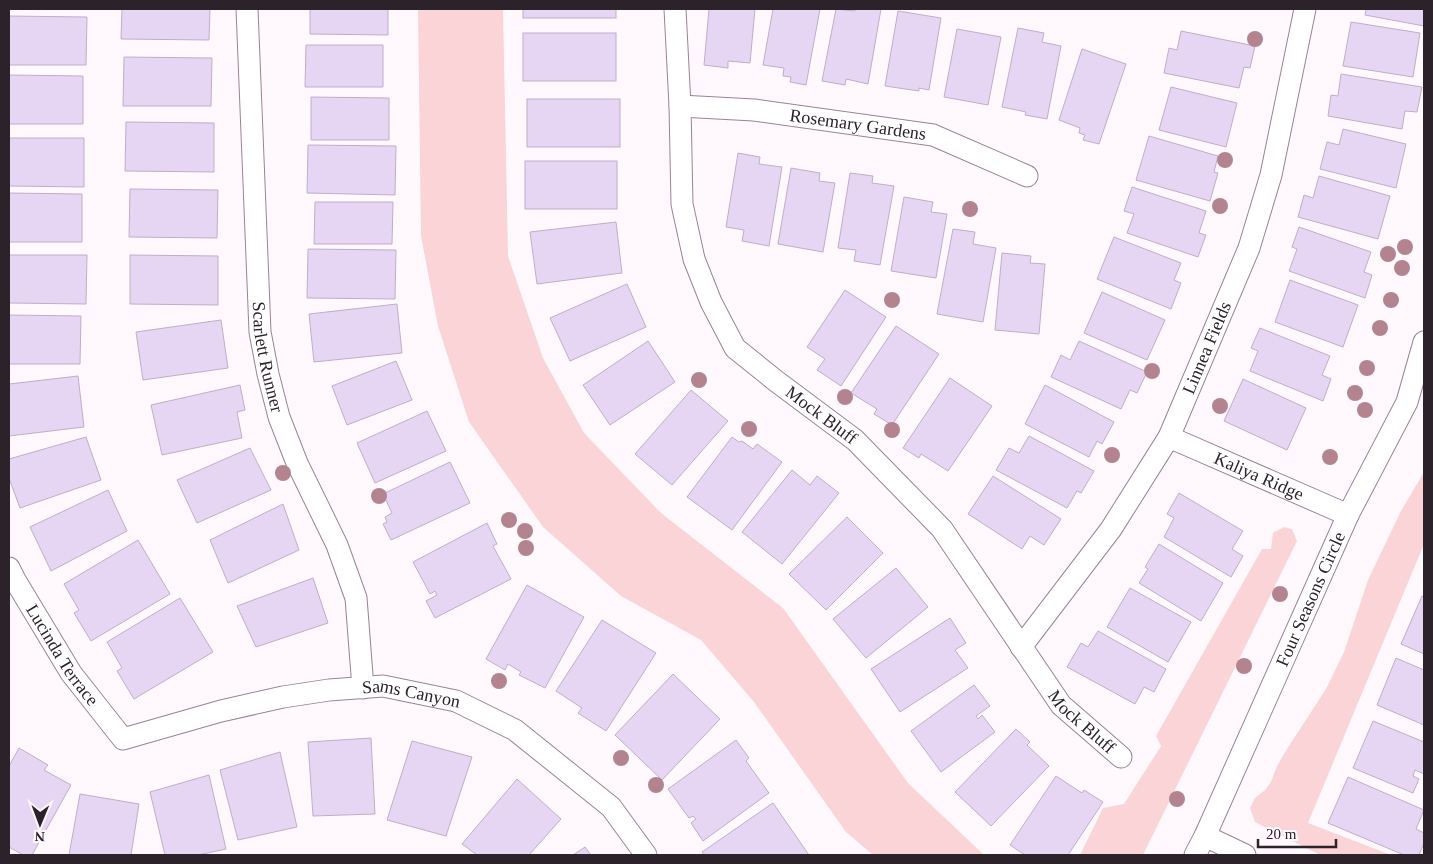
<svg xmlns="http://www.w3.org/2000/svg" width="1433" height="864" viewBox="0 0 1433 864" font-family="Georgia,serif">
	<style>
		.green { fill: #fad4d7 }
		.building { fill: #e7d6f3; stroke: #beaec9 }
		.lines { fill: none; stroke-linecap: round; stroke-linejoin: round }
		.street-casing { stroke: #9a8297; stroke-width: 23 }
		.street { stroke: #fff; stroke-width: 21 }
		.tree { fill: #b3848f }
		.labels { text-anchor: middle; stroke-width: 5; stroke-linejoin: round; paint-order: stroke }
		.street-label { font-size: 18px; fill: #2b222a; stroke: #fff9fe }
	</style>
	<rect width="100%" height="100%" fill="#fff9fe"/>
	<g class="green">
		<path d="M418,9H503L508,256L543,358L584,433L661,513L783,608L908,783L984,855H873L846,832L754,702L701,640L621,596L543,527L469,422L438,326L421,236Z"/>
		<path d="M1424,472V544L1308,823L1391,855H1320L1255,822L1250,808L1255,798L1265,790L1271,782L1277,766L1287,749L1326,689L1344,652L1368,580L1401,511Z"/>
		<path d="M1284,527L1292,529L1297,541L1143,855H1080L1103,808L1124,804L1161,746L1156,736L1262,549H1271L1273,533Z"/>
	</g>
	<g class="building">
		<path d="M122,9H210L209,40L121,39Z"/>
		<path d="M310,9H388V35L310,34Z"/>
		<rect x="523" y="9" width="93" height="9"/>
		<path d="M709,9H755L750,63L728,61V68L704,65Z"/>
		<path d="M773,9H820L806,85L790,82L791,77L783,76L784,68L763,65Z"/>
		<path d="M836,9L855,11V9H881L868,84L846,79L845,85L822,81Z"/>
		<path d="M1366,9H1424V26L1365,15Z"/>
		<path d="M898,11L941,18L929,90L919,88V91L885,86Z"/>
		<path d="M9,16L87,17L86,65H9Z"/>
		<path d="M1351,22L1420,33L1413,77L1343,66Z"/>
		<path d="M1018,28L1044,33L1042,42L1061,46L1047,119L1025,115L1026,112L1002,107Z"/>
		<path d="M957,29L1001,37L988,105L944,97Z"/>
		<path d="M1181,31L1255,46L1250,68L1244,67L1239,88L1164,73L1169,48L1177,50Z"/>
		<rect x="523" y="33" width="93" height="48"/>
		<path d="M306,45H383V87H305Z"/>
		<path d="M1082,49L1126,64L1099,144L1083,140L1085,135L1079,133L1080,128L1059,120Z"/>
		<path d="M124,57L212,58L211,106H123Z"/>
		<path d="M1341,74L1422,87L1417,112L1405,111L1402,129L1328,116L1331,95L1338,96Z"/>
		<path d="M9,75L83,76V124H9Z"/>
		<path d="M1171,87L1237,103L1226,147L1159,130Z"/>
		<path d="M311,97L389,98V140H311Z"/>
		<rect x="527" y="99" width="93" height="48"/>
		<path d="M126,122L214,123V172L125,171Z"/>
		<path d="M1343,129L1406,144L1396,188L1320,169L1327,142L1339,145Z"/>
		<path d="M1149,136L1218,156L1214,172L1218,173L1210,201L1136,180Z"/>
		<path d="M9,138H84V187L9,186Z"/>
		<path d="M308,145L396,146L395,195L307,193Z"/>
		<path d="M738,153L760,157L759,164L782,167L769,246L742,241L744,230L726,227Z"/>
		<rect x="525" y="161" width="92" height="48"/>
		<path d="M791,168L820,173L819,181L835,183L823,252L778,244Z"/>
		<path d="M850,173L873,176L872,183L894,186L880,265L854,261L856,250L838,248Z"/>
		<path d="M1319,176L1390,196L1378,239L1298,217L1304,195L1313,198Z"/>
		<path d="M1132,187L1206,211L1199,233L1206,235L1198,257L1127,233L1134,214L1124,211Z"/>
		<path d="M130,189L218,190L217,238L129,237Z"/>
		<path d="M9,193L82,194V242H9Z"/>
		<path d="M904,197L933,202L931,212L947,214L936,278L891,271Z"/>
		<path d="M315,202H393L392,244H314Z"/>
		<path d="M616,222L622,273L537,284L530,232Z"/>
		<path d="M1299,227L1371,252L1364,272L1372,275L1365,298L1289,271L1297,249L1292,247Z"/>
		<path d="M953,229L975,232L973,244L996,248L983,322L937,314Z"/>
		<path d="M1114,237L1181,263L1174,280L1181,283L1171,309L1097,279Z"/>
		<path d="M308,249L396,250L395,299L307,298Z"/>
		<path d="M1002,253L1031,256L1030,263L1045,264L1039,334L995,330Z"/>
		<path d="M9,255H87L86,304L9,303Z"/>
		<path d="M130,255L218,256V305L130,304Z"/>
		<path d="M1290,280L1358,305L1343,347L1275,322Z"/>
		<path d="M627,284L646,327L570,361L550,318Z"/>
		<path d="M845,290L886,317L841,386L817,370L825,359L807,347Z"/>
		<path d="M1102,292L1165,320L1147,360L1084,333Z"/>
		<path d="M397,304L402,353L314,362L309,314Z"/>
		<path d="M9,315L81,316L80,364H9Z"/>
		<path d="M221,320L228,368L143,380L136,332Z"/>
		<path d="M896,326L939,354L892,425L874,414L877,409L851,393Z"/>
		<path d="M1260,328L1330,356L1322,375L1331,379L1323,401L1250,371L1258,351L1251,348Z"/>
		<path d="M648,341L675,382L610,425L583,385Z"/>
		<path d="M1079,341L1147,372L1137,393L1130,390L1121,409L1051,377L1061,355L1070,360Z"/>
		<path d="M396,361L412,400L347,425L332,386Z"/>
		<path d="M78,376L84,427L9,436V384Z"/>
		<path d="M950,378L992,406L948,471L921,454L919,458L903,448Z"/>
		<path d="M1243,379L1306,408L1287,450L1224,421Z"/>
		<path d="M240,385L245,410L237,412L242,438L162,455L151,405Z"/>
		<path d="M1045,385L1114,422L1102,444L1097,441L1089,457L1025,424Z"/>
		<path d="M691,390L728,421L672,485L635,454Z"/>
		<path d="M427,411L446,451L375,483L357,443Z"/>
		<path d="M1029,436L1094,471L1081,493L1077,491L1067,508L996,470L1009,448L1019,453Z"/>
		<path d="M86,437L101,480L20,508L9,478V459Z"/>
		<path d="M732,437L739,442L742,441L753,449L757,444L782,462L732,530L687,497Z"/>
		<path d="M250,448L271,490L197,523L177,480Z"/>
		<path d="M450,462L470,503L391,540L383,524L387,522L385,517L392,513L383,494Z"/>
		<path d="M792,470L810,485L817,476L839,493L782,564L742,532Z"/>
		<path d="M993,476L1061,519L1044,545L1030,536L1022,549L968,514Z"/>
		<path d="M108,490L127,531L51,571L30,527Z"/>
		<path d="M1179,493L1243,531L1232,549L1243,556L1231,577L1164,537L1174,518L1167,514Z"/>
		<path d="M283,504L299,550L228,583L210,540Z"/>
		<path d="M847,517L883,553L826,610L789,574Z"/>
		<path d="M487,523L497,544L493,546L511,579L435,618L426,601L437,595L435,591L430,594L413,562Z"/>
		<path d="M138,540L170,594L91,641L74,613L79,610L64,584Z"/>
		<path d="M1159,544L1223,583L1201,621L1139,583L1148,569L1145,567Z"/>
		<path d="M896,568L928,607L866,658L833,619Z"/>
		<path d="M313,578L328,623L256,647L237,606Z"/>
		<path d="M527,585L584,617L545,688L519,675L521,672L508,664L505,670L486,659Z"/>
		<path d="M1130,588L1191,622L1168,662L1107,627Z"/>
		<path d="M1422,596L1424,597V654L1401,644Z"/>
		<path d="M180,598L213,652L134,699L117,671L122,668L107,642Z"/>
		<path d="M950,618L966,643L955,650L968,668L900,712L871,669Z"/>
		<path d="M602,620L656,653L606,731L578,713L582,708L556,691Z"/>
		<path d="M1098,631L1166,669L1154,692L1144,687L1135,704L1067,667L1081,643L1088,647Z"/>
		<path d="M1396,658L1424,670V725L1377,705Z"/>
		<path d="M673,674L720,719L662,780L615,735Z"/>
		<path d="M974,685L990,706L976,716L978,719L982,715L995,732L941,772L911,731Z"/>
		<path d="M1373,721L1424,742V774L1415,770L1413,776L1419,779L1413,793L1353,768Z"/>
		<path d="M1016,729L1030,742L1027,745L1049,766L991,826L955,792Z"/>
		<path d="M371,738L375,814L313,816L308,742Z"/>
		<path d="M736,740L749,758L746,761L769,793L703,841L691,823L696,819L693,816L689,818L668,789Z"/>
		<path d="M412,741L472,757L446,836L387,820Z"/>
		<path d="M19,748L48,765L44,770L71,785L32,855H23L9,847V766Z"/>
		<path d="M280,752L297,827L238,840L220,770Z"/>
		<path d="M209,775L226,849L198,855H165L150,792Z"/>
		<path d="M1056,776L1082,793L1084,790L1103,802L1068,855H1025L1010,845Z"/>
		<path d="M1348,777L1424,810L1416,829L1424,833V843L1419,855H1404L1328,823Z"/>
		<path d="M517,779L561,819L529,855H477L462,844Z"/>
		<path d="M80,794L139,804L131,855H69Z"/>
		<path d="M773,803L809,855H704L702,852Z"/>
		<path d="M585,847L591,855H573Z"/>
	</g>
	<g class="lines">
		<g class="street-casing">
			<g id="street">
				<path id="s1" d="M247,9L260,332L268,374L279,417L297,463L337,545L356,598L363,688"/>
				<path id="s2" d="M675,9L680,106L682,204L694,259L711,302L735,348L776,381L855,440L942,529L1061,705L1121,757"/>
				<path id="s3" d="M680,106L754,110L933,135L1027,176"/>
				<path id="s4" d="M1169,437L1348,515"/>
				<path id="s5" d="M9,568L15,580L71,673L123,739L221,711L283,697L329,690L383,686L456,701L515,730L611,807L646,855"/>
				<path id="s6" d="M1021,647L1111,529L1169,437L1249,248L1271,175L1305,9"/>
				<path d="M1205,836L1245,855"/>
				<path id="s7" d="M1195,855L1205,836L1348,515L1407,402L1424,342"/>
			</g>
		</g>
		<use href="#street" class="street"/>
	</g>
	<g class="tree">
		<circle cx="1255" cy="39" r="8"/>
		<circle cx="1225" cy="160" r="8"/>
		<circle cx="1220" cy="206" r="8"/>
		<circle cx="970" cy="209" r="8"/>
		<circle cx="1405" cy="247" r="8"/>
		<circle cx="1388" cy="254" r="8"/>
		<circle cx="1402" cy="268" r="8"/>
		<circle cx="892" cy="300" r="8"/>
		<circle cx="1391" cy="300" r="8"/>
		<circle cx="1380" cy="328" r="8"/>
		<circle cx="1367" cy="368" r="8"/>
		<circle cx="1152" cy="371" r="8"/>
		<circle cx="699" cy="380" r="8"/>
		<circle cx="1355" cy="393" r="8"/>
		<circle cx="845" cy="397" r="8"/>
		<circle cx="1220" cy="406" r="8"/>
		<circle cx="1365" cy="410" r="8"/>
		<circle cx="749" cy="429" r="8"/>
		<circle cx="892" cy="430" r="8"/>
		<circle cx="1112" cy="455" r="8"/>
		<circle cx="1330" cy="457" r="8"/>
		<circle cx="283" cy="473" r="8"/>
		<circle cx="379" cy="496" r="8"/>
		<circle cx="509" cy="520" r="8"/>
		<circle cx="525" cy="531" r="8"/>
		<circle cx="526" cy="548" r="8"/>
		<circle cx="1280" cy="594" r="8"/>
		<circle cx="1244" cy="666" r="8"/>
		<circle cx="499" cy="681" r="8"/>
		<circle cx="621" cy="758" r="8"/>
		<circle cx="656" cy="785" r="8"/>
		<circle cx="1177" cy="799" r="8"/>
	</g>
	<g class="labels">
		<g class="street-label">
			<text dy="6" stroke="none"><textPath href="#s3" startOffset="179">Rosemary Gardens</textPath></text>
			<text dy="6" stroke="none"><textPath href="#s6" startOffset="354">Linnea Fields</textPath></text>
			<text dy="6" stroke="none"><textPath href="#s1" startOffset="349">Scarlett Runner</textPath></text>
			<text dy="6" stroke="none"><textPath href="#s2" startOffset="459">Mock Bluff</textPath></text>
			<text dy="6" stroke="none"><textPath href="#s4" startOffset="98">Kaliya Ridge</textPath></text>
			<text dy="6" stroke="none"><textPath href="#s7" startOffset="281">Four Seasons Circle</textPath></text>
			<text dy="6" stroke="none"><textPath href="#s5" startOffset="102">Lucinda Terrace</textPath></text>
			<text dy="6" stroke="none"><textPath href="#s5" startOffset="501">Sams Canyon</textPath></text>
			<text dy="6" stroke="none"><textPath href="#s2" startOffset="864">Mock Bluff</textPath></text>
		</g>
	</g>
	<rect width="1433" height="864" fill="none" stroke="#2b222a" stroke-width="20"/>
	<g transform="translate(40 824) rotate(181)" stroke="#fff9fe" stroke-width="4" paint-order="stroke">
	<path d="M0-4L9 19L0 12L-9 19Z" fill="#2b222a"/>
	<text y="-8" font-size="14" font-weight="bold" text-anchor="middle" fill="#2b222a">N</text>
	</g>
	<path d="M1258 839v8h78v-8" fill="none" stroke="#2b222a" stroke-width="2.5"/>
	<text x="1266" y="839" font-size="15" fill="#2b222a" stroke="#fff9fe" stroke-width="4" paint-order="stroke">20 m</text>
</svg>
